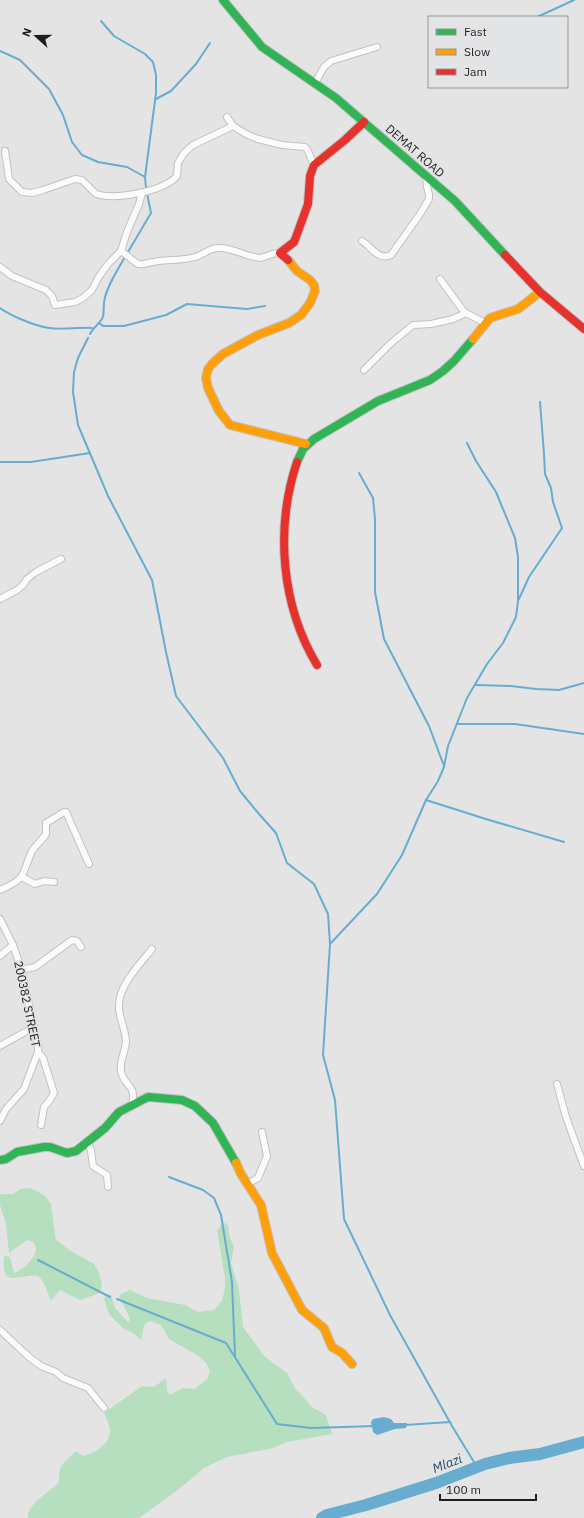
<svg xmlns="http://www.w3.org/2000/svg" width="584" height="1518" viewBox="0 0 584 1518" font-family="'IBM Plex Sans',sans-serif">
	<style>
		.green { fill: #b6dfbf }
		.water { fill: #68adcf }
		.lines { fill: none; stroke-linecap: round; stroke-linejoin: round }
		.stream { stroke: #68adcf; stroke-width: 2 }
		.river { stroke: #68adcf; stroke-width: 12 }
		.street-casing { stroke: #c2c2c3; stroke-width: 8 }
		.fast-casing { stroke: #c2c2c3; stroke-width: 10 }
		.slow-casing { stroke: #c2c2c3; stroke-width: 10 }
		.jam-casing { stroke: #c2c2c3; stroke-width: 10 }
		.street { stroke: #fbfbfb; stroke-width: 6 }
		.fast { stroke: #30b455; stroke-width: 8 }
		.slow { stroke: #ff9f0a; stroke-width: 8 }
		.jam { stroke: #e5322d; stroke-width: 8 }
		.labels { text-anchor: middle; stroke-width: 3; stroke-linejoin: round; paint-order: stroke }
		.street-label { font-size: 12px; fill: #1e1e1f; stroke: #e3e4e6 }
		.water-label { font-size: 13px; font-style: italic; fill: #224a60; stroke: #e3e4e6 }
	</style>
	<rect width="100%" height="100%" fill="#e4e4e5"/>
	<g class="green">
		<path d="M30,1188L44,1195L51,1204L56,1240L71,1251L94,1264L99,1273L102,1284L100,1293L80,1300L60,1290L51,1301C39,1267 40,1277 10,1278C2,1274 4,1265 4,1256L10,1257L13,1270L15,1273C23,1269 36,1258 36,1249C36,1246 34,1244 34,1242L27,1240L9,1253L6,1224L0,1205V1194H13L21,1189Z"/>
		<path d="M223,1222L228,1225L229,1235L234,1247L231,1263L239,1290L243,1327L265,1357L287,1373L295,1388L312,1407L326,1415L332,1434L287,1442L273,1448L227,1457L204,1468L183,1486L139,1518H28C27,1503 51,1492 59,1482C58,1464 64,1463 76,1451L83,1456C94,1454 110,1444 110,1431C110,1425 107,1419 104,1413L142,1386L154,1387L166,1378L167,1391L170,1395L183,1388L195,1389L207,1379L210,1371L206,1363L197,1355L169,1339L161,1325L150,1321C141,1324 144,1333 141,1340L133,1333L124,1329L109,1314L104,1299L107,1294L111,1295L115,1308L128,1322L129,1321L130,1318L119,1297L121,1294L130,1290L147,1298L185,1305L198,1312L214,1310L222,1301L225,1288V1278L217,1231Z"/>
	</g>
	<path class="water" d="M384,1417L391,1419L394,1423H407L406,1428L395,1429L377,1435L373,1432L371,1422L373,1419Z"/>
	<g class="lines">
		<g class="stream">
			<path d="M537,17L574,0"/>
			<path d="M101,21L114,36L145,54L153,62L156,75V93L145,177"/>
			<path d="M0,51L20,60L49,89L63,115L72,142L82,155L98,162L127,167L145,177L146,188"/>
			<path d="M156,99L171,91L196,64L210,43"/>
			<path d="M128,252L151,213L147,193"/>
			<path d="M0,308C11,316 35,326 49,328C63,330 78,327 92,328"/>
			<path d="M99,323L103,326H124L166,315L187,304L247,309L265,306"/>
			<path d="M90,334C93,328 98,325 102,319C105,313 103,310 104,304C104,291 118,269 125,257"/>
			<path d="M88,338L78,358L74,372L73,392L78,425L108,496L152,580L166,652L176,696L223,758L240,791L259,814L276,833L287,863L314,884L328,914L330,944L323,1055L335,1100L344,1219L390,1315L452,1426L477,1467"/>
			<path d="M467,443L476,461L496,492L515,538L518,557V600"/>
			<path d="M0,462H31L90,453"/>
			<path d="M359,473L373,498L375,519V592L384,639L429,726L444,766"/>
			<path d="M475,685L511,686L536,689L559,690L584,683"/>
			<path d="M457,724H515L584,734"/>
			<path d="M426,800L489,820L564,842"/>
			<path d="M330,944L377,894L402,855L426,800L438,781L444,767L448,746L467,698L487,664L503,643L516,617L518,601L529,577L562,528L553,502L551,488L545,474L544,454L540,402"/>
			<path d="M169,1177L203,1190L214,1198L221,1215L232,1282L235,1356"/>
			<path d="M38,1260L110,1297"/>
			<path d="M117,1299L226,1343L277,1424L311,1428L375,1426"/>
			<path d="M405,1425L450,1422"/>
		</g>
		<path class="river" d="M322,1518L327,1515L366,1505L436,1483L485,1464L509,1458L540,1454L584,1442"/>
		<g class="street-casing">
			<g id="street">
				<path d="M315,83L324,67L331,61L377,47"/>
				<path d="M227,117L233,126L246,134L258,139L282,145L305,147C310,151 310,159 314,165"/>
				<path d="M5,151L9,179L22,192L32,193L43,190L75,179L82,180L96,194C115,200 163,192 177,176L178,163L184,153L193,145L233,126"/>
				<path d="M362,241C372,247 378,261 391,255L420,214L429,199V194L427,187L426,176"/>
				<path d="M121,251C126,254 135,263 138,264C143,265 147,263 153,262C167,259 182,261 195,257C203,255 209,248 218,248C232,247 246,257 260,258C267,257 273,252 280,253"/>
				<path d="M0,267L12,276L46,290L52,296L55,305L75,302L83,298L92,290L98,278L108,264L121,251L127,232L139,204L142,193"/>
				<path d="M440,279L462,309L466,313L485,323"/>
				<path d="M364,370L390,344L413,325L431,324L453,319L466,313"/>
				<path d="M0,599L17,590L23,585L27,579L36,572L61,559"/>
				<path d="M22,877L35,884L44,881L54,882"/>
				<path d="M0,890C28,878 21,875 32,851C36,845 42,840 46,834V823L64,812H66L89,864"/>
				<path d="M0,919L13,945L21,968L38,1047V1052L24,1089L6,1109L0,1121"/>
				<path d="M0,956L13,945"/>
				<path d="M21,970L35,967L72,940L77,941L81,947"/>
				<path d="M0,1046L34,1027"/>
				<path d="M38,1052L43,1058L54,1093L50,1100L44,1107L41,1125"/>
				<path d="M557,1084L566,1117L584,1166"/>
				<path d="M132,1105C136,1085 128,1089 122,1075C118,1064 125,1053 126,1042C126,1031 120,1020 119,1009C117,987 139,965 152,949"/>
				<path d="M88,1141L91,1151L93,1166L107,1175L108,1187"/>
				<path d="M247,1184L258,1178L267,1156L262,1132"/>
				<path d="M0,1330L29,1357L41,1366L56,1372L63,1378L88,1388L104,1408"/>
			</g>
		</g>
		<g class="fast-casing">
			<g id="fast">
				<path d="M223,0L262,47L336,98L455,201L505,255"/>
				<path d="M297,462L303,449L314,439L378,401L430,380L443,371L454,361L473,339"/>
				<path d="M0,1160L6,1159L17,1152L44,1147H50L67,1153L76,1151L105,1128L119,1112L148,1097L182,1100L195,1106L213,1123L236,1163"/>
			</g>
		</g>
		<g class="slow-casing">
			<g id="slow">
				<path d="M288,260L297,271L310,280L314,285L315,291L310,303L301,315L289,323L258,335L223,354L212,364L208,369L206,378L208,388L219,411L230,425L306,444"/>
				<path d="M473,339L490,318L518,309L540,292"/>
				<path d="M236,1163L241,1174L261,1205L272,1253L302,1310L324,1328L332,1347L342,1353L352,1364"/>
			</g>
		</g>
		<g class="jam-casing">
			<g id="jam">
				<path d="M505,255L540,292L584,329"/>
				<path d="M288,260L280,253L294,242L296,237L308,204L310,176L314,165L345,140L364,122"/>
				<path d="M297,462C275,528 281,605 317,665"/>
			</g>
		</g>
		<use href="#street" class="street"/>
		<use href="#fast" class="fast"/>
		<use href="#slow" class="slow"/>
		<use href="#jam" class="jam"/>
	</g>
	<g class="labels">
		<g class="street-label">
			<text transform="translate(415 151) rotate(41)" y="4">DEMAT ROAD</text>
			<text transform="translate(27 1004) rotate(78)" y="4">200382 STREET</text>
		</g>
		<g class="water-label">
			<text transform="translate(447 1463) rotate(-21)" y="5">Mlazi</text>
		</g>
	</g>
	<rect x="428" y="16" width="140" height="72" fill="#e3e4e6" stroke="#949596"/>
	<rect x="436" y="29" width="20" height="6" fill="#30b455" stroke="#949596"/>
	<text x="464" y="36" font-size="12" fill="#1e1e1f">Fast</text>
	<rect x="436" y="49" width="20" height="6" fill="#ff9f0a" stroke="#949596"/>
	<text x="464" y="56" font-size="12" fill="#1e1e1f">Slow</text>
	<rect x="436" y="69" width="20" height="6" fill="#e5322d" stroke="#949596"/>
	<text x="464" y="76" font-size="12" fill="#1e1e1f">Jam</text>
	<g transform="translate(36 36) rotate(291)" stroke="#e3e4e6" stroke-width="3" paint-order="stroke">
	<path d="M0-3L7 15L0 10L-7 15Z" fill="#1e1e1f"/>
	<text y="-6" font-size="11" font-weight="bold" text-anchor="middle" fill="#1e1e1f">N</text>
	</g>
	<path d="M440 1494v6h96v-6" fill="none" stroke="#1e1e1f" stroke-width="2"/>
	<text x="446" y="1494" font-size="12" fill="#1e1e1f" stroke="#e3e4e6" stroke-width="3" paint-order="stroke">100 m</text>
</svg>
